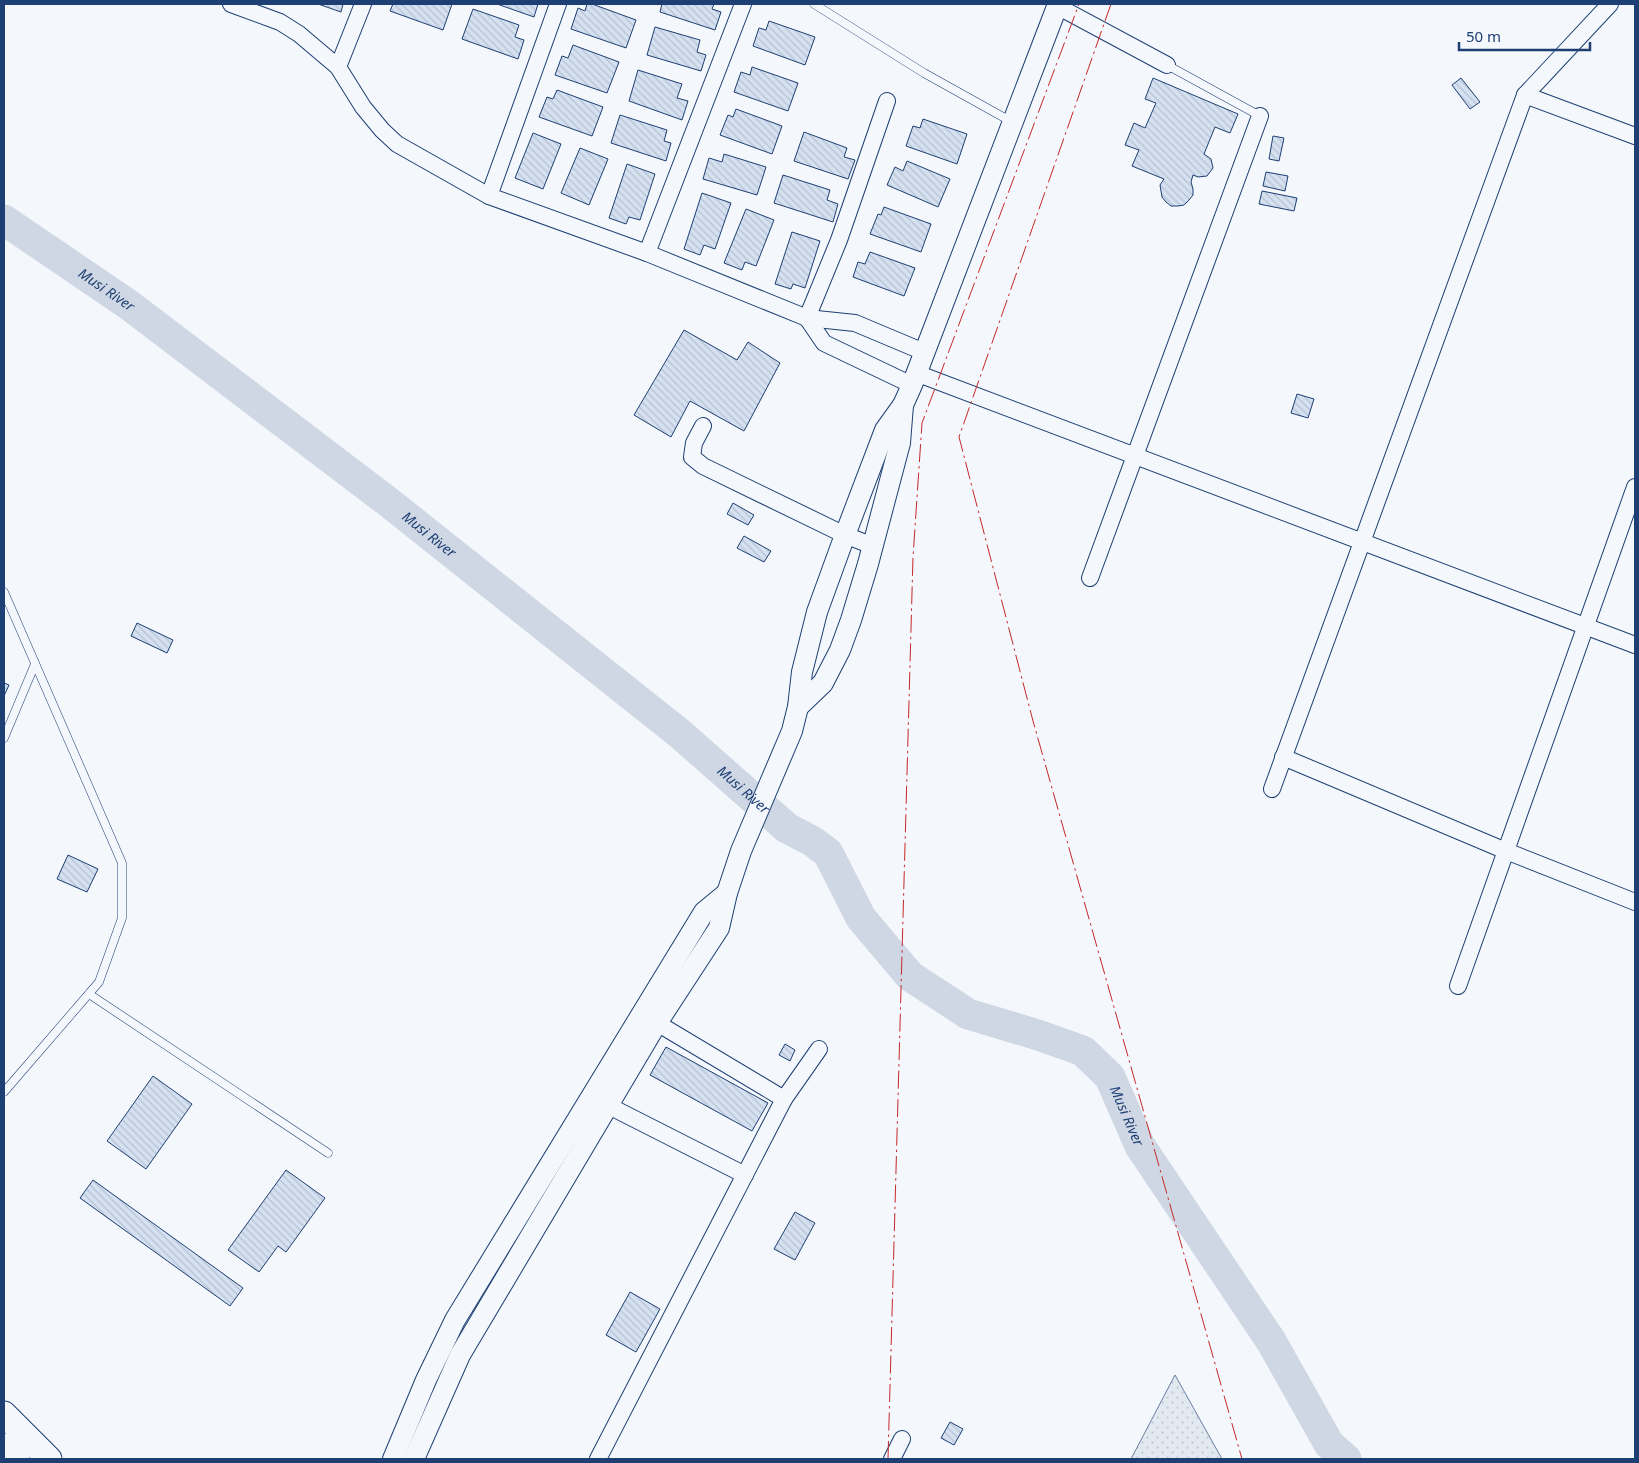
<svg xmlns="http://www.w3.org/2000/svg" width="1639" height="1463" viewBox="0 0 1639 1463" font-family="'Noto Sans',sans-serif">
	<style>
		.grass { fill: url(#grass-dots); stroke: #687fa3 }
		.lines { fill: none; stroke-linecap: round; stroke-linejoin: round }
		.river { stroke: #cfd7e4; stroke-width: 31 }
		.building { fill: url(#building-back-hatch); stroke: #1d3f73 }
		.service-casing { stroke: #1d3f73; stroke-width: 9 }
		.minor-casing { stroke: #1d3f73; stroke-width: 18 }
		.tertiary-casing { stroke: #1d3f73; stroke-width: 22 }
		.primary-casing { stroke: #1d3f73; stroke-width: 27 }
		.service { stroke: #f4f7fb; stroke-width: 8 }
		.minor { stroke: #f4f7fb; stroke-width: 16 }
		.tertiary { stroke: #f4f7fb; stroke-width: 20 }
		.primary { stroke: #f4f7fb; stroke-width: 25 }
		.power { stroke: #c62828; stroke-width: 1; stroke-dasharray: 18 4 2.5 4; stroke-linecap: butt }
		.labels { text-anchor: middle; stroke-width: 4; stroke-linejoin: round; paint-order: stroke }
		.water-label { font-size: 14px; font-style: italic; fill: #1d3f73; stroke: #f4f7fb }
	</style>
	<defs>
		<pattern id="grass-dots" width="8" height="8" patternUnits="userSpaceOnUse" patternTransform="scale(1.25)"><rect width="8" height="8" fill="#e3e9f0"/><path d="M2 2h.1M6 6h.1" fill="none" stroke="#c2c9d1" stroke-width="1.8" stroke-linecap="round"/></pattern>
		<pattern id="building-back-hatch" width="6" height="6" patternUnits="userSpaceOnUse" patternTransform="scale(1.25)"><rect width="6" height="6" fill="#d5e0f0"/><path d="M-1 5l2 2M0 0l6 6M5-1l2 2" fill="none" stroke="#b6c1d1"/></pattern>
	</defs>
	<rect width="100%" height="100%" fill="#f4f7fb"/>
	<path class="grass" d="M1175,1375L1222,1459H1131Z"/>
	<g class="lines">
		<path class="river" id="s1" d="M4,220L129,305L387,501L679,733L787,828L812,841L828,853L861,918L910,976L968,1014L1038,1035L1083,1051L1110,1077L1140,1146L1271,1341L1329,1444L1346,1459"/>
	</g>
	<g class="building">
		<path d="M318,4H343L341,12Z"/>
		<path d="M393,4H452L443,30L390,11Z"/>
		<path d="M497,4H538L534,17Z"/>
		<path d="M587,4H592L636,20L626,48L571,29L578,8L585,11Z"/>
		<path d="M662,4H714L712,9L721,12L715,30L660,12Z"/>
		<path d="M473,9L519,25L515,37L524,40L518,59L462,39Z"/>
		<path d="M769,21L815,37L805,65L753,46L759,28L766,30Z"/>
		<path d="M655,27L700,40L697,52L706,55L701,71L647,55Z"/>
		<path d="M573,45L619,62L607,93L555,75L562,56L568,58Z"/>
		<path d="M752,67L798,83L788,111L734,92L741,72L750,75Z"/>
		<path d="M638,70L682,84L677,98L688,101L682,120L629,101Z"/>
		<path d="M1153,78L1238,114L1230,133L1215,127L1204,154L1211,159L1213,168L1207,176L1198,177L1193,175L1191,182L1193,189V195L1189,200L1184,205L1178,206H1171L1166,202L1162,197L1160,185L1164,179L1132,166L1139,150L1125,145L1134,123L1145,128L1156,103L1145,99Z"/>
		<path d="M1461,78L1480,102L1470,109L1452,85Z"/>
		<path d="M557,90L603,107L592,136L539,117L547,97L553,99Z"/>
		<path d="M736,109L782,126L772,154L720,135L728,115L733,117Z"/>
		<path d="M620,115L667,130L664,141L671,143L666,161L611,143Z"/>
		<path d="M923,119L967,134L957,164L906,146L913,126L920,128Z"/>
		<path d="M804,132L847,148L844,157L855,160L848,179L794,161Z"/>
		<path d="M533,133L561,144L543,189L515,178Z"/>
		<path d="M1273,136L1284,138L1279,161L1269,159Z"/>
		<path d="M580,148L608,159L589,205L561,193Z"/>
		<path d="M724,154L766,167L757,195L703,179L709,158L722,162Z"/>
		<path d="M907,161L950,179L938,207L887,185L895,167L903,171Z"/>
		<path d="M627,164L655,174L640,220L629,217L626,224L609,218Z"/>
		<path d="M1266,172L1288,176L1285,191L1263,186Z"/>
		<path d="M783,175L830,190L827,200L838,204L833,222L774,203Z"/>
		<path d="M1262,191L1297,198L1294,211L1259,204Z"/>
		<path d="M702,193L731,203L715,249L704,245L700,255L684,249Z"/>
		<path d="M884,207L931,224L921,252L870,234L878,214L881,215Z"/>
		<path d="M746,209L774,220L756,266L745,262L742,270L724,263Z"/>
		<path d="M792,232L820,241L805,288L793,284L791,289L775,284Z"/>
		<path d="M870,252L915,268L904,296L853,277L858,262L865,264Z"/>
		<path d="M684,330L737,360L748,342L780,363L744,431L690,401L671,437L634,415Z"/>
		<path d="M1297,394L1314,399L1308,418L1291,413Z"/>
		<path d="M733,503L754,515L748,525L727,514Z"/>
		<path d="M744,536L771,551L764,562L737,548Z"/>
		<path d="M137,623L173,640L167,653L131,636Z"/>
		<path d="M4,683L9,685L4,696Z"/>
		<path d="M68,855L98,869L87,892L57,879Z"/>
		<path d="M785,1044L795,1050L790,1061L779,1055Z"/>
		<path d="M666,1047L768,1103L752,1131L650,1075Z"/>
		<path d="M153,1076L192,1104L146,1169L107,1141Z"/>
		<path d="M286,1170L325,1198L286,1252L278,1246L259,1272L228,1250Z"/>
		<path d="M93,1180L243,1288L230,1306L80,1198Z"/>
		<path d="M795,1212L815,1223L795,1260L774,1249Z"/>
		<path d="M630,1292L660,1309L636,1352L606,1335Z"/>
		<path d="M950,1422L963,1429L954,1445L941,1438Z"/>
	</g>
	<g class="lines">
		<g class="service-casing">
			<g id="service">
				<path d="M814,4L924,73L1012,122"/>
				<path d="M1167,65L1260,116"/>
				<path d="M4,592L122,863V918L99,982L4,1092"/>
				<path d="M4,738L35,664"/>
				<path d="M89,994L328,1153"/>
			</g>
		</g>
		<g class="minor-casing">
			<g id="minor">
				<path d="M231,4L280,22L299,34L338,67L363,107L382,130L397,144L489,196L647,253L807,318L855,323L924,352"/>
				<path d="M1057,6L1167,65"/>
				<path d="M338,67L363,4"/>
				<path d="M1525,95L1635,136"/>
				<path d="M489,196L558,4"/>
				<path d="M647,253L743,4"/>
				<path d="M807,318L839,240L887,101"/>
				<path d="M807,318L824,343L912,385"/>
				<path d="M916,373L1635,645"/>
				<path d="M703,426L694,443L692,457L703,466L845,535L873,546"/>
				<path d="M1090,578L1260,116"/>
				<path d="M1283,757L1506,851L1635,902"/>
				<path d="M1272,789L1525,95L1610,4"/>
				<path d="M1458,986L1635,487"/>
				<path d="M784,1099L819,1049"/>
				<path d="M607,1105L745,1175"/>
				<path d="M598,1459L784,1099L657,1023"/>
				<path d="M892,1459L902,1439"/>
			</g>
		</g>
		<g class="tertiary-casing">
			<g id="tertiary">
				<path d="M798,707L823,683L840,650L851,620L868,564L900,443L903,405"/>
				<path d="M393,1459L426,1380L455,1320L704,912L727,893"/>
				<path d="M414,1459L460,1355L657,1023L719,928L727,893L741,851L792,731L798,707L802,672L817,612L845,535L885,430L903,405L912,385L1058,4"/>
			</g>
		</g>
		<g class="primary-casing">
			<g id="primary">
				<path d="M4,1414L49,1459"/>
				<path d="M4,1446L17,1459"/>
			</g>
		</g>
		<use href="#service" class="service"/>
		<use href="#minor" class="minor"/>
		<use href="#tertiary" class="tertiary"/>
		<use href="#primary" class="primary"/>
		<g class="power">
			<path d="M1111,4L959,437L1033,721L1242,1459"/>
			<path d="M888,1459L913,557L922,423L1079,4"/>
		</g>
	</g>
	<g class="labels">
		<g class="water-label">
			<text dy="5" stroke="none"><textPath href="#s1" startOffset="124">Musi River</textPath></text>
			<text dy="5" stroke="none"><textPath href="#s1" startOffset="529">Musi River</textPath></text>
			<text dy="5" stroke="none"><textPath href="#s1" startOffset="934">Musi River</textPath></text>
			<text dy="5" stroke="none"><textPath href="#s1" startOffset="1459">Musi River</textPath></text>
		</g>
	</g>
	<rect width="1639" height="1463" fill="none" stroke="#1d3f73" stroke-width="10"/>
	<path d="M1459 42v8h131v-8" fill="none" stroke="#1d3f73" stroke-width="2.5"/>
	<text x="1466" y="42" font-size="15" fill="#1d3f73" stroke="#f4f7fb" stroke-width="4" paint-order="stroke">50 m</text>
</svg>
